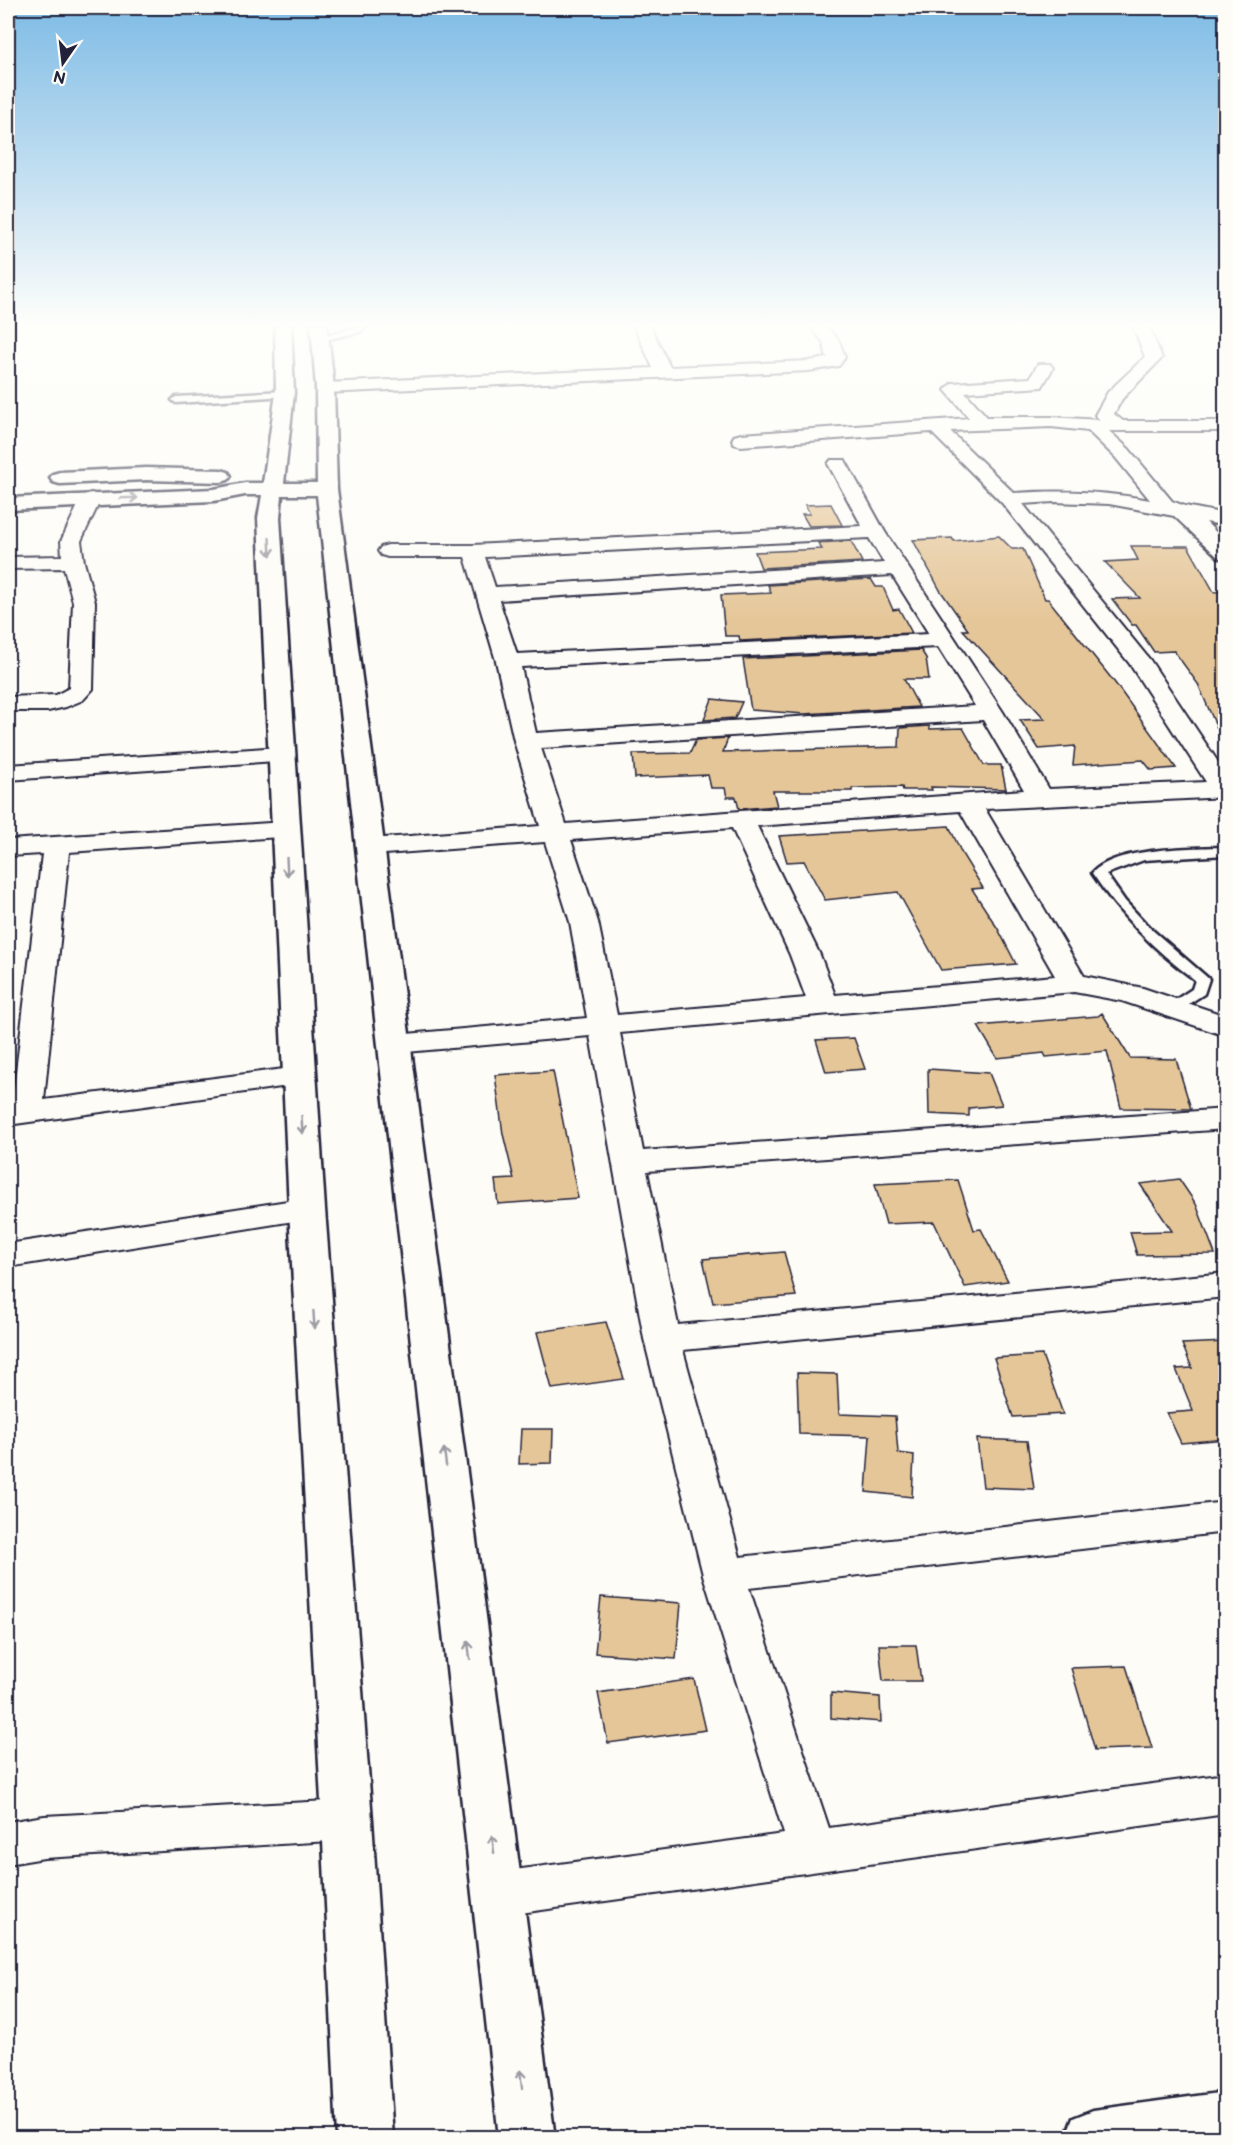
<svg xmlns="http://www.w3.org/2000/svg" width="1233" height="2145" viewBox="0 0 1233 2145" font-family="'Balsamiq Sans',sans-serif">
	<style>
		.building { fill: #e5c698; stroke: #22223b; stroke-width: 1.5 }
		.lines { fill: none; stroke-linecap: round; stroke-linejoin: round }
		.lane-casing { stroke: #22223b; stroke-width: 5 }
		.street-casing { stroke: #22223b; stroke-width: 4 }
		.secondary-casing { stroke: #22223b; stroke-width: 5 }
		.lane { fill: #fdfcf7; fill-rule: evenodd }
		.street { fill: #fdfcf7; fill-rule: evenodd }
		.secondary { fill: #fdfcf7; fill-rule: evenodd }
		.oneway { stroke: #9a9aa2 }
	</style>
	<rect width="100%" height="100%" fill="#fdfcf7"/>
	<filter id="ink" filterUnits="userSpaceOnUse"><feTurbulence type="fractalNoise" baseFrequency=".0167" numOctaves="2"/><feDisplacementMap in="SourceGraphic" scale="12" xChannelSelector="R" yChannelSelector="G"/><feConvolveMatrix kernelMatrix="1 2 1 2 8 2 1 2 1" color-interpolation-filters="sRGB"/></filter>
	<g filter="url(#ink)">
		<g class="building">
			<path d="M831,504L842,525L809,526L802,514H810L805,505Z"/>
			<path d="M999,536L1012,549H1023L1045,599H1048L1115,683L1176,768L1151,770L1143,760L1073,765L1075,746L1039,749L1020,720L1045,719L963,630H968L940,590L913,540L952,538L954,541Z"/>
			<path d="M851,541L862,562L761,568L755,552L822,549L818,543Z"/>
			<path d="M1131,546H1188L1214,592L1226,591V749L1198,684L1174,651L1154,652L1136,625H1132L1112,599L1140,598L1105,562L1138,560Z"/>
			<path d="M871,579L876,587H883L893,610L899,609L912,633L740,641L739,636H725L721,595L771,593L768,585Z"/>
			<path d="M921,650L926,658L929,679H904L919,707L804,714L751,710L743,659Z"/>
			<path d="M712,699L742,702L735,718L704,720Z"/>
			<path d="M929,726L930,729L963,728L984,765H1001L1006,789L931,787L932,790H903L902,787L852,788V791H773L777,806L739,809L736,797H727L725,788H711L708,775L635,778L633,754L690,753L696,740L728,738L723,752L899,747L900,728Z"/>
			<path d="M949,826L962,854L983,888L972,889L998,929L1016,964L941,970L898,892L825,900L804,861L787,862L779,836Z"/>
			<path d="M1102,1013L1130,1058L1176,1059L1191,1109L1121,1108L1107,1051L1046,1057L1044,1053L997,1058L978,1026L1098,1016Z"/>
			<path d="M854,1038L865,1069L826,1072L816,1040Z"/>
			<path d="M928,1069L989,1073L1002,1105L969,1108V1116L929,1114Z"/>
			<path d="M553,1071L578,1198L498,1204L495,1180L514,1179L503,1134L495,1075Z"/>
			<path d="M1179,1179L1196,1204L1215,1254L1137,1255L1130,1232L1172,1231L1140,1184Z"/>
			<path d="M958,1180L974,1230L981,1229L1008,1281L965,1287L934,1222L886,1224L875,1184Z"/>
			<path d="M784,1252L796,1296L713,1303L703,1259Z"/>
			<path d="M606,1322L624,1379L552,1389L537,1332Z"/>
			<path d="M1226,1342V1439L1181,1443L1167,1413L1193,1411L1176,1369L1192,1368L1182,1344Z"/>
			<path d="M1042,1355L1063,1414L1013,1417L994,1358Z"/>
			<path d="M797,1373L837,1374L839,1414L895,1416L898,1453L914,1455L912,1497L866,1492L870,1436L799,1434Z"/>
			<path d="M521,1429H553L552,1463L519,1464Z"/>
			<path d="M977,1439L1027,1441L1034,1489L983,1487Z"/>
			<path d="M601,1597L681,1603L676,1659L595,1653Z"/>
			<path d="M879,1645H916L921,1681H883Z"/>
			<path d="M1126,1666L1152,1748L1095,1750L1071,1668Z"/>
			<path d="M694,1679L706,1730L608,1743L598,1693Z"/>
			<path d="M831,1693L880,1697L881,1722L831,1718Z"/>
		</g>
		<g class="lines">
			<g class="lane-casing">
				<g id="lane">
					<path d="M362,324H371L360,332L320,341L316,339L354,328Z"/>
					<path d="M284,391L287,392V396L176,403L172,400L176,397Z"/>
					<path d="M1226,847V855L1144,860L1106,874L1125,901L1150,928L1209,979L1204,994L1179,1010H1169L1167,1007L1169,1004L1192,989L1195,980C1154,950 1120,915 1092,873C1116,847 1192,848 1226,847Z"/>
				</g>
			</g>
			<g class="street-casing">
				<g id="street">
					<path d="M633,324H649L670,367L809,361L827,358L823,342L808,324H825L839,341L845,357L839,366L809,371L325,393L319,392L316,388L319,384L325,383L653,368Z"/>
					<path d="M1132,324H1148L1162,358L1122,399L1114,414L1123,421H1226V431H1109L1129,449L1172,501L1185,506L1226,514V526L1206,522L1226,542V560L1219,558L1174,516L1109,504L1054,502L1023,504L1150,660L1226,774V797L985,809L1084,976L1143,988L1226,1016V1036L1122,1001L1074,992L620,1033L643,1151L1226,1109V1129L647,1171L678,1325L1226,1273V1297L683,1350L740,1557L1226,1502V1532L749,1588L829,1828L1226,1774V1814L499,1916L482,1909L475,1894L482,1879L499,1872L784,1834L703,1575L644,1339L590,1036L395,1053L384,1051L380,1044L384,1037L395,1035L587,1018L570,922L545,842L371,855L361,853L358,847L361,841L371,839L540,826L514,741L496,661L465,557H388L381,555L378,551L381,547L388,545H473L862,526L828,464L831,460H845L885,532L1003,712L1049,789L1206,782L1129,663L1002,503L931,432L741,446L734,444L732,440L734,436L741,434L969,418L945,390L952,383L1030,378L1038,364H1050L1053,368L1042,387L965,392L987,417H1051L1100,420L1095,415L1108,392L1145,357ZM1051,427L1088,431L1115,457L1150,500C1104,491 1061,490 1014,493L950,431ZM869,538L884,563L495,587L485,557ZM892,575L929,634L517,654L499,600ZM938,647L975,706L536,733L521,667ZM983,720L1024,790L566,824L541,748ZM960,811L1055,976L835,995L820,955L757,826ZM732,828L790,955L806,998L617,1015L598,922L571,840Z"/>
					<path d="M91,493L98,495L101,499L81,541L84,562L95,602L93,689L83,700L66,707L48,711H8V697L56,695L69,688L73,602L64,568L8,569V557L62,556L61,541L81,499L84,495Z"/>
					<path d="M281,747L290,750L294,755L290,760L8,780V765Z"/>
					<path d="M285,822L294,824L298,830L294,836L69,852L44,1100L299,1067L310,1069L315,1076L310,1083L8,1125V1105H12L42,854L8,856V840Z"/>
					<path d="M307,1198L319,1201L324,1209L319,1217L8,1267V1244Z"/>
					<path d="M347,1800L364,1806L370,1820L364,1834L347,1840L44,1858L8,1864V1822L44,1816Z"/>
				</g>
			</g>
			<g class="secondary-casing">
				<g id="secondary">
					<path d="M275,324H291L294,393L284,483H317L316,388L311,324H327L334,388L337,489L555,2138H499L317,495H282L280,518L325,1209L372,1820L393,2138H337L322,1820L289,1209L258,518L262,495H245L214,501L8,510V498L214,489L245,483H263L276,393Z"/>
					<path d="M146,468L221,470L228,472L231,476L228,480L221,482L146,480L60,484L53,482L50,478L53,474L60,472Z"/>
					<path d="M1226,2092V2138H1065L1073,2118L1093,2110Z"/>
				</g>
			</g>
			<use href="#lane" class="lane"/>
			<use href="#street" class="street"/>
			<use href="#secondary" class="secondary"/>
		</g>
		<defs><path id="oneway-shaft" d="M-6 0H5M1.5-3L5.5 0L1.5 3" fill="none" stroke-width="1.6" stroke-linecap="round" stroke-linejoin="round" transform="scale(1.5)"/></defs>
		<g class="oneway">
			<use href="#oneway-shaft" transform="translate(129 498) rotate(-2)"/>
			<use href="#oneway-shaft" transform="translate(270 547) rotate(87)"/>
			<use href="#oneway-shaft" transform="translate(287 867) rotate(87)"/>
			<use href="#oneway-shaft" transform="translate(302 1125) rotate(87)"/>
			<use href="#oneway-shaft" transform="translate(314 1320) rotate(86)"/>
			<use href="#oneway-shaft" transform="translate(445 1457) rotate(-97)"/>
			<use href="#oneway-shaft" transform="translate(469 1650) rotate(-97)"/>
			<use href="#oneway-shaft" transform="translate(493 1844) rotate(-97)"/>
			<use href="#oneway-shaft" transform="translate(521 2079) rotate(-96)"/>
		</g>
	</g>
	<linearGradient id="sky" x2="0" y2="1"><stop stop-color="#7ebbe5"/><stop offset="0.52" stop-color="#fefefb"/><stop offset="1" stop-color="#fefefb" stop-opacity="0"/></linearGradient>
	<rect width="1233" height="624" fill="url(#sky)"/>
	<rect width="1233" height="2145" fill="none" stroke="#fdfcf7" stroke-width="30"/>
	<rect x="15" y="15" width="1203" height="2115" fill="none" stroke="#22223b" stroke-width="2" filter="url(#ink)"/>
	<g transform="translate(63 63) rotate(194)" stroke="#fdfcf7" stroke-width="4.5" paint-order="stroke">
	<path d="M0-4.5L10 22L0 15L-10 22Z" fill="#22223b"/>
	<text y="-9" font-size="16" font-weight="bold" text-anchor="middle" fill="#22223b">N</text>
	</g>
</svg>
